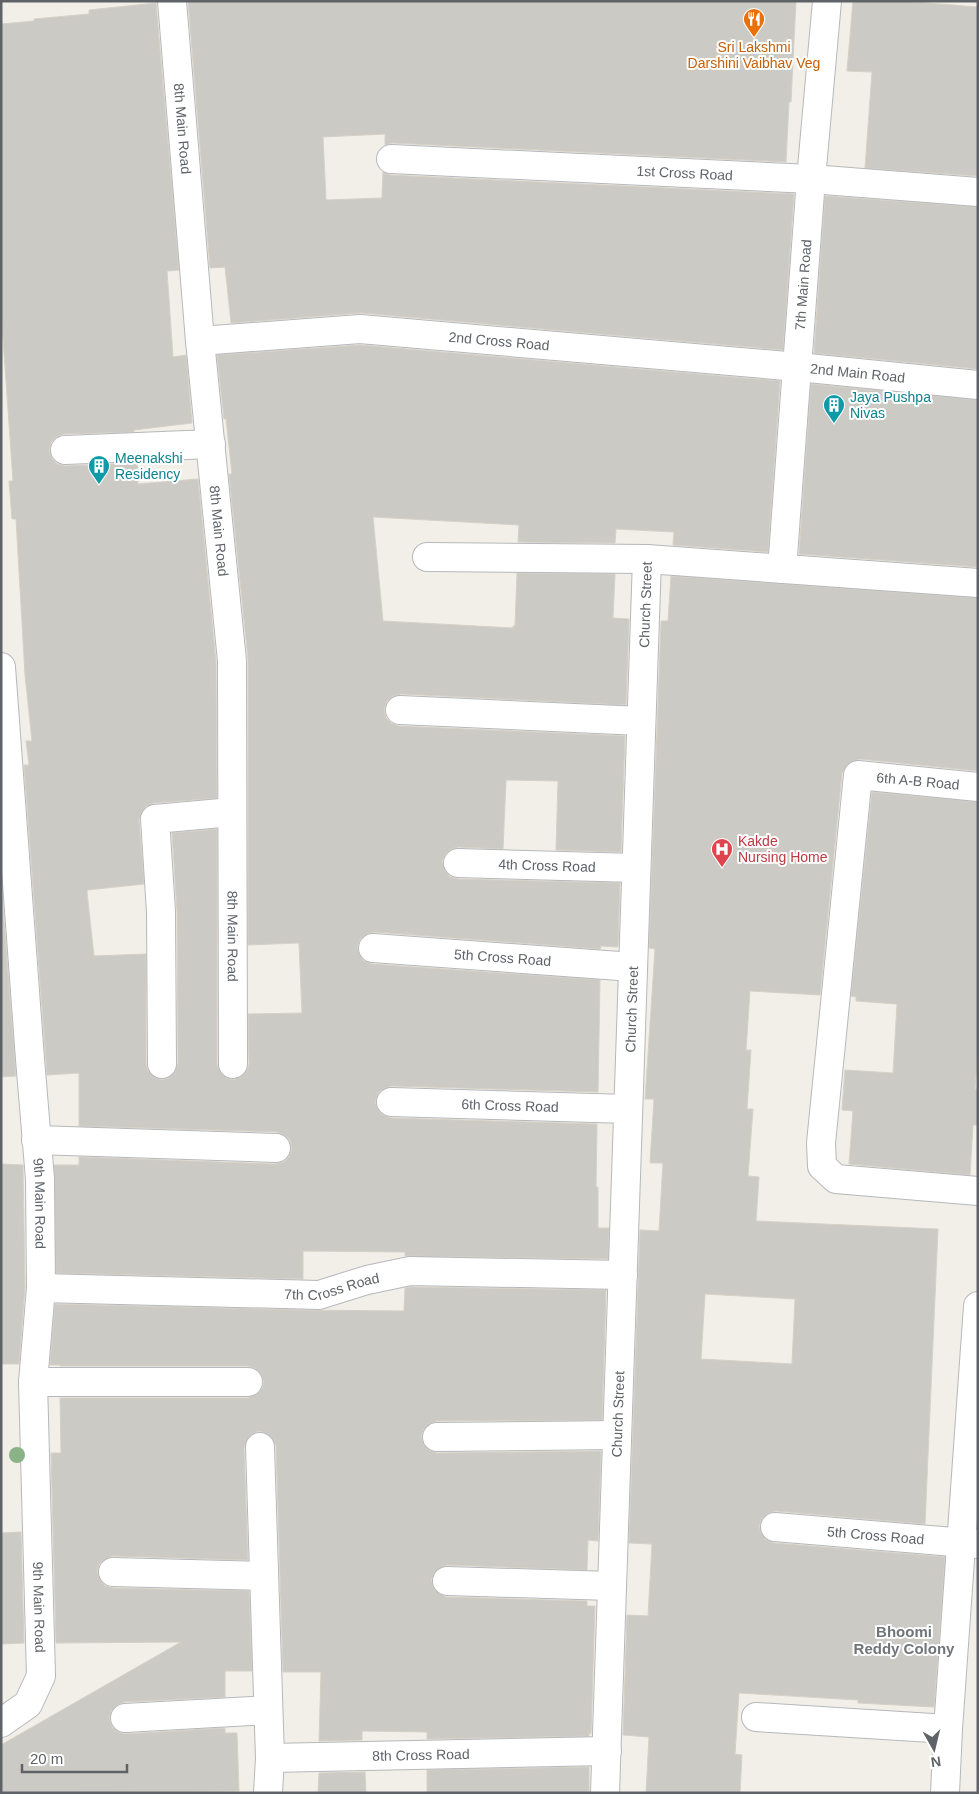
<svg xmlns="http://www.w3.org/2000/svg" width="979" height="1794" viewBox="0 0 979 1794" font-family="Helvetica,sans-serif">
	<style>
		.building { fill: #cccac5; stroke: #d6d1c6; fill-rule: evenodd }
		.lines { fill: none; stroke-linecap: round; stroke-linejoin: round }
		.street-casing { stroke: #b5b8bc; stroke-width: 30 }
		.street { stroke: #fff; stroke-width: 28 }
		.tree { fill: #89b387 }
		.labels { text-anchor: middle; stroke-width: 4; stroke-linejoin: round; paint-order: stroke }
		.food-label { font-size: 14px; fill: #c56008; stroke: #fff }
		.street-label { font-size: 14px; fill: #5f6368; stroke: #fff }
		.culture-label { font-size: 14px; fill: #0d838f; stroke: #fff; text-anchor: start }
		.health-label { font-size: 14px; fill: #be3a42; stroke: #fff; text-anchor: start }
		.neighbourhood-label { font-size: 15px; font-weight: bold; fill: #70757a; stroke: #fff }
	</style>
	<rect width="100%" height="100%" fill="#f1efe8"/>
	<g class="building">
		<path d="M188,1H796L791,102H789L786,162L392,143L385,145V134L323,137L326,200L382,198L383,172L390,175L794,194L783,350L361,313L231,323L225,267L210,268Z"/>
		<path d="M853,1H902L978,7V176L865,168L872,72L847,71Z"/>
		<path d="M156,3L179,270L167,271L173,357L186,355L192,423L134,430V432L64,434L56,437L51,442L49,450L52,459L57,464L65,466L137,463L138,484L198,479L216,662L217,798L154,803L146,806L141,813L139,820L144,884L87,890V892L94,956L146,954V1064L148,1071L154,1077L162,1080L169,1078L175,1072L178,1064L177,912L172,833L217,829V1064L220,1072L226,1078L234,1080L241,1077L247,1071L249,1064L248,1014L302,1013L299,943L248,945V659L229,474H232L226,419H224L217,355L360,345L780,381L768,552L673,545L674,532L616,529L615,543L518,542L519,525L373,517L383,621L513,628V626H515L517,573L615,574L613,618L629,619L626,705L401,694L393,696L387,701L384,710L386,718L391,723L399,726L625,736L621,852L556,850L558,781L506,780L503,849L458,847L451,849L445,854L442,862L445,871L450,877L458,879L620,883L618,947L601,946L600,949L374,932L367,934L360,939L357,947L359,954L364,961L372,964L600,980L598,1092L391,1086L383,1089L378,1093L375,1102L378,1110L382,1115L391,1118L597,1124L596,1187H598V1228H609L608,1259L405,1256V1252L303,1251V1279L56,1273L54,1165H79V1157L275,1164L284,1162L289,1157L292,1149L290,1140L284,1135L277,1132L79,1126V1073L47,1075L24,765H29L26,741H32L25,675L16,519H12L9,481H13L1,310V24L34,21V19L89,14V10Z"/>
		<path d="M825,196L978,207V369L814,353Z"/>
		<path d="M811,384L978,400V567L799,554Z"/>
		<path d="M671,576L978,598V771L860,759L852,761L846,766L842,773L820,995L750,991L746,1050H751L747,1109H753L748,1176L759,1177L756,1221L938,1229L925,1524L776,1511L769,1513L762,1518L759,1526L761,1533L766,1540L774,1543L945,1557L934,1707L858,1703V1700L739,1693L735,1754L742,1755L740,1793H646L649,1737L623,1735L627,1615L648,1616L652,1544L629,1543L640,1230L659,1231L663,1163H650L654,1099H645L655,949L649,948L661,621H668ZM705,1294L795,1299L792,1364L701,1359Z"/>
		<path d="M872,792L978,802V1050L975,1089H978V1125H973L970,1175L849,1164L853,1111L842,1110L845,1070L893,1073L897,1004L856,1001V997L851,996Z"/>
		<path d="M1,882L16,1076L1,1077Z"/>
		<path d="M1,1164L23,1165L25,1287L19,1364H1Z"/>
		<path d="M411,1287L606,1290L602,1420L437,1421L429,1424L423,1430L421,1437L424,1445L430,1451L437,1453L601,1451L598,1541L588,1540L587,1570L447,1565L439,1568L434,1573L431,1580L434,1589L439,1594L446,1597L587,1601V1606H595L591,1734L589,1733V1736L427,1739V1732L362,1731V1740L319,1741L321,1672H283L276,1446L273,1439L268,1434L259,1431L252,1434L247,1439L244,1448L248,1560L113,1556L105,1559L99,1564L97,1571L100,1580L105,1586L113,1588L249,1591L252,1671H225V1697L124,1702L117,1705L111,1711L109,1718L112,1727L118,1732L125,1734L225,1728V1733H237L239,1791L1,1793V1745L181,1642L56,1643L51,1453H61L60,1398H248L256,1395L262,1389L264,1382L261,1374L255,1368L248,1366H60V1365H50L55,1304L302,1310L404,1311L405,1288Z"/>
		<path d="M21,1532L24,1643L1,1644V1533Z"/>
		<path d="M589,1767V1793H427V1770Z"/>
		<path d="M365,1772L366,1793H318L319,1773Z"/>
	</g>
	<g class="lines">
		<g class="street-casing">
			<g id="street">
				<path id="s1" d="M172,1L200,341L232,661L233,1064"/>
				<path id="s2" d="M391,159L811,179L978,192"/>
				<path id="s3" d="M200,341L360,329L798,367L978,385"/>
				<path d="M65,450L211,444"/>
				<path d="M427,557L647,559L978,583"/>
				<path id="s4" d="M782,569L811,179L827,1"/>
				<path id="s5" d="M1,667L30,1059L40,1179L41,1288L33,1382L41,1676L28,1704L1,1723"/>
				<path d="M400,710L641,721"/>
				<path d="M978,787L858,775L821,1143L822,1166L836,1179L978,1191"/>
				<path id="s6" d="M458,863L636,868"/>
				<path id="s7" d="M373,948L633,967"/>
				<path d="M162,1064L161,912L155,819L232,812"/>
				<path id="s8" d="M391,1102L628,1109"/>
				<path d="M36,1140L276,1148"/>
				<path id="s9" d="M41,1288L319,1295L367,1280L410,1271L623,1275"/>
				<path d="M33,1382H248"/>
				<path d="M437,1437L617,1435"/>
				<path d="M260,1447L270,1758"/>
				<path id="s10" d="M775,1527L978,1544"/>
				<path d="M113,1572L264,1576"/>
				<path d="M447,1581L612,1586"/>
				<path d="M756,1717L948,1729"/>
				<path d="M125,1718L268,1710"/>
				<path id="s11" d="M268,1793L270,1758L607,1751"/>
				<path id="s12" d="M605,1793L647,559"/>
				<path d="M945,1793L948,1729L978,1306"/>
			</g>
		</g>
		<use href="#street" class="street"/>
	</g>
	<circle class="tree" cx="17" cy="1455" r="8"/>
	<defs>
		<g id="restaurant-pin" transform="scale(1.125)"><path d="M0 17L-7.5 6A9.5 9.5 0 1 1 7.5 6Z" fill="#e8710a" stroke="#fff"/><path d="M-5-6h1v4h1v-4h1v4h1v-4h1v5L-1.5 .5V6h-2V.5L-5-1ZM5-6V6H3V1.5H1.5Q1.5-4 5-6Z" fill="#fff"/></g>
		<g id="building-pin" transform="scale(1.125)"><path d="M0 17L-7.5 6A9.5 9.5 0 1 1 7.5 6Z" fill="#0f9aa8" stroke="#fff"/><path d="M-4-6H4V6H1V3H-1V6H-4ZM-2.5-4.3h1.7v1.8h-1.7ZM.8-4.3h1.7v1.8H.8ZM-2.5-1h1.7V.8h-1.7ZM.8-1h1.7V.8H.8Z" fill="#fff"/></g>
		<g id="hospital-pin" transform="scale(1.125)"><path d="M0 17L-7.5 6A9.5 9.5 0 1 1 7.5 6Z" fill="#e0444e" stroke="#fff"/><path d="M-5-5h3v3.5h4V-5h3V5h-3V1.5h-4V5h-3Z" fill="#fff"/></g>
	</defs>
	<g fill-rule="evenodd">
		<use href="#restaurant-pin" x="754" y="19"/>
		<use href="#building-pin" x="834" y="405"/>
		<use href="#building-pin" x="99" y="466"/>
		<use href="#hospital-pin" x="722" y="849"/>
	</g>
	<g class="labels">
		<g class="food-label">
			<text x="754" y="52">Sri Lakshmi<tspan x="754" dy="16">Darshini Vaibhav Veg</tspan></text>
		</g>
		<g class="street-label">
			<text dy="5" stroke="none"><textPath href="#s1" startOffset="128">8th Main Road</textPath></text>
			<text dy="5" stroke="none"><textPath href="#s2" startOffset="294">1st Cross Road</textPath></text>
			<text dy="5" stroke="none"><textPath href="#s4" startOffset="285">7th Main Road</textPath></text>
			<text dy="5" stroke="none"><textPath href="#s3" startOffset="300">2nd Cross Road</textPath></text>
			<text dy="5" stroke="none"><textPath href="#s3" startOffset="660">2nd Main Road</textPath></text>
			<text dy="5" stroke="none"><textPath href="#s1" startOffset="532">8th Main Road</textPath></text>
			<text dy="5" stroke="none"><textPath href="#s12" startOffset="1189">Church Street</textPath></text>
			<text transform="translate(918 781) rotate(5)" y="5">6th A-B Road</text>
			<text dy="5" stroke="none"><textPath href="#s6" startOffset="89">4th Cross Road</textPath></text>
			<text dy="5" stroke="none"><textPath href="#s1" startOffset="938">8th Main Road</textPath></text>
			<text dy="5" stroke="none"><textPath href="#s7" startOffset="130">5th Cross Road</textPath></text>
			<text dy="5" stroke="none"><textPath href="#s12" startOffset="784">Church Street</textPath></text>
			<text dy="5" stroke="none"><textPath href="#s8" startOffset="119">6th Cross Road</textPath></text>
			<text dy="5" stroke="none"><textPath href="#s5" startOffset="538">9th Main Road</textPath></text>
			<text dy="5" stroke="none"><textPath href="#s9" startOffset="292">7th Cross Road</textPath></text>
			<text dy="5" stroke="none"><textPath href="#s12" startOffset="379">Church Street</textPath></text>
			<text dy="5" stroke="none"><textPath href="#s10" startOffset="101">5th Cross Road</textPath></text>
			<text dy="5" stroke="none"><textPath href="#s5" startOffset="942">9th Main Road</textPath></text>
			<text dy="5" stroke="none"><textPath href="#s11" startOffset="186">8th Cross Road</textPath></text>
		</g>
		<g class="culture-label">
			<text x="850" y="402">Jaya Pushpa<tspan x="850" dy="16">Nivas</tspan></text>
			<text x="115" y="463">Meenakshi<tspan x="115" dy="16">Residency</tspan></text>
		</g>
		<g class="health-label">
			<text x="738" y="846">Kakde<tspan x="738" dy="16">Nursing Home</tspan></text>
		</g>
		<g class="neighbourhood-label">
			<text x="904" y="1637">Bhoomi<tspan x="904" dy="17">Reddy Colony</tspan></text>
		</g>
	</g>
	<rect width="979" height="1794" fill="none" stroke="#5f6368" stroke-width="5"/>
	<g transform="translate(934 1749) rotate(172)" stroke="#ffffff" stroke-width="4" paint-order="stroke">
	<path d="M0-4L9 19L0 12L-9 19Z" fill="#5f6368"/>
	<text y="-8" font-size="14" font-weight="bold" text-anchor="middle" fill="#5f6368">N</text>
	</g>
	<path d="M22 1764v8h105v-8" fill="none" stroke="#5f6368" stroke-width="2.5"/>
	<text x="30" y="1764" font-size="15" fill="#5f6368" stroke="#ffffff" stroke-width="4" paint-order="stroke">20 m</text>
</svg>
